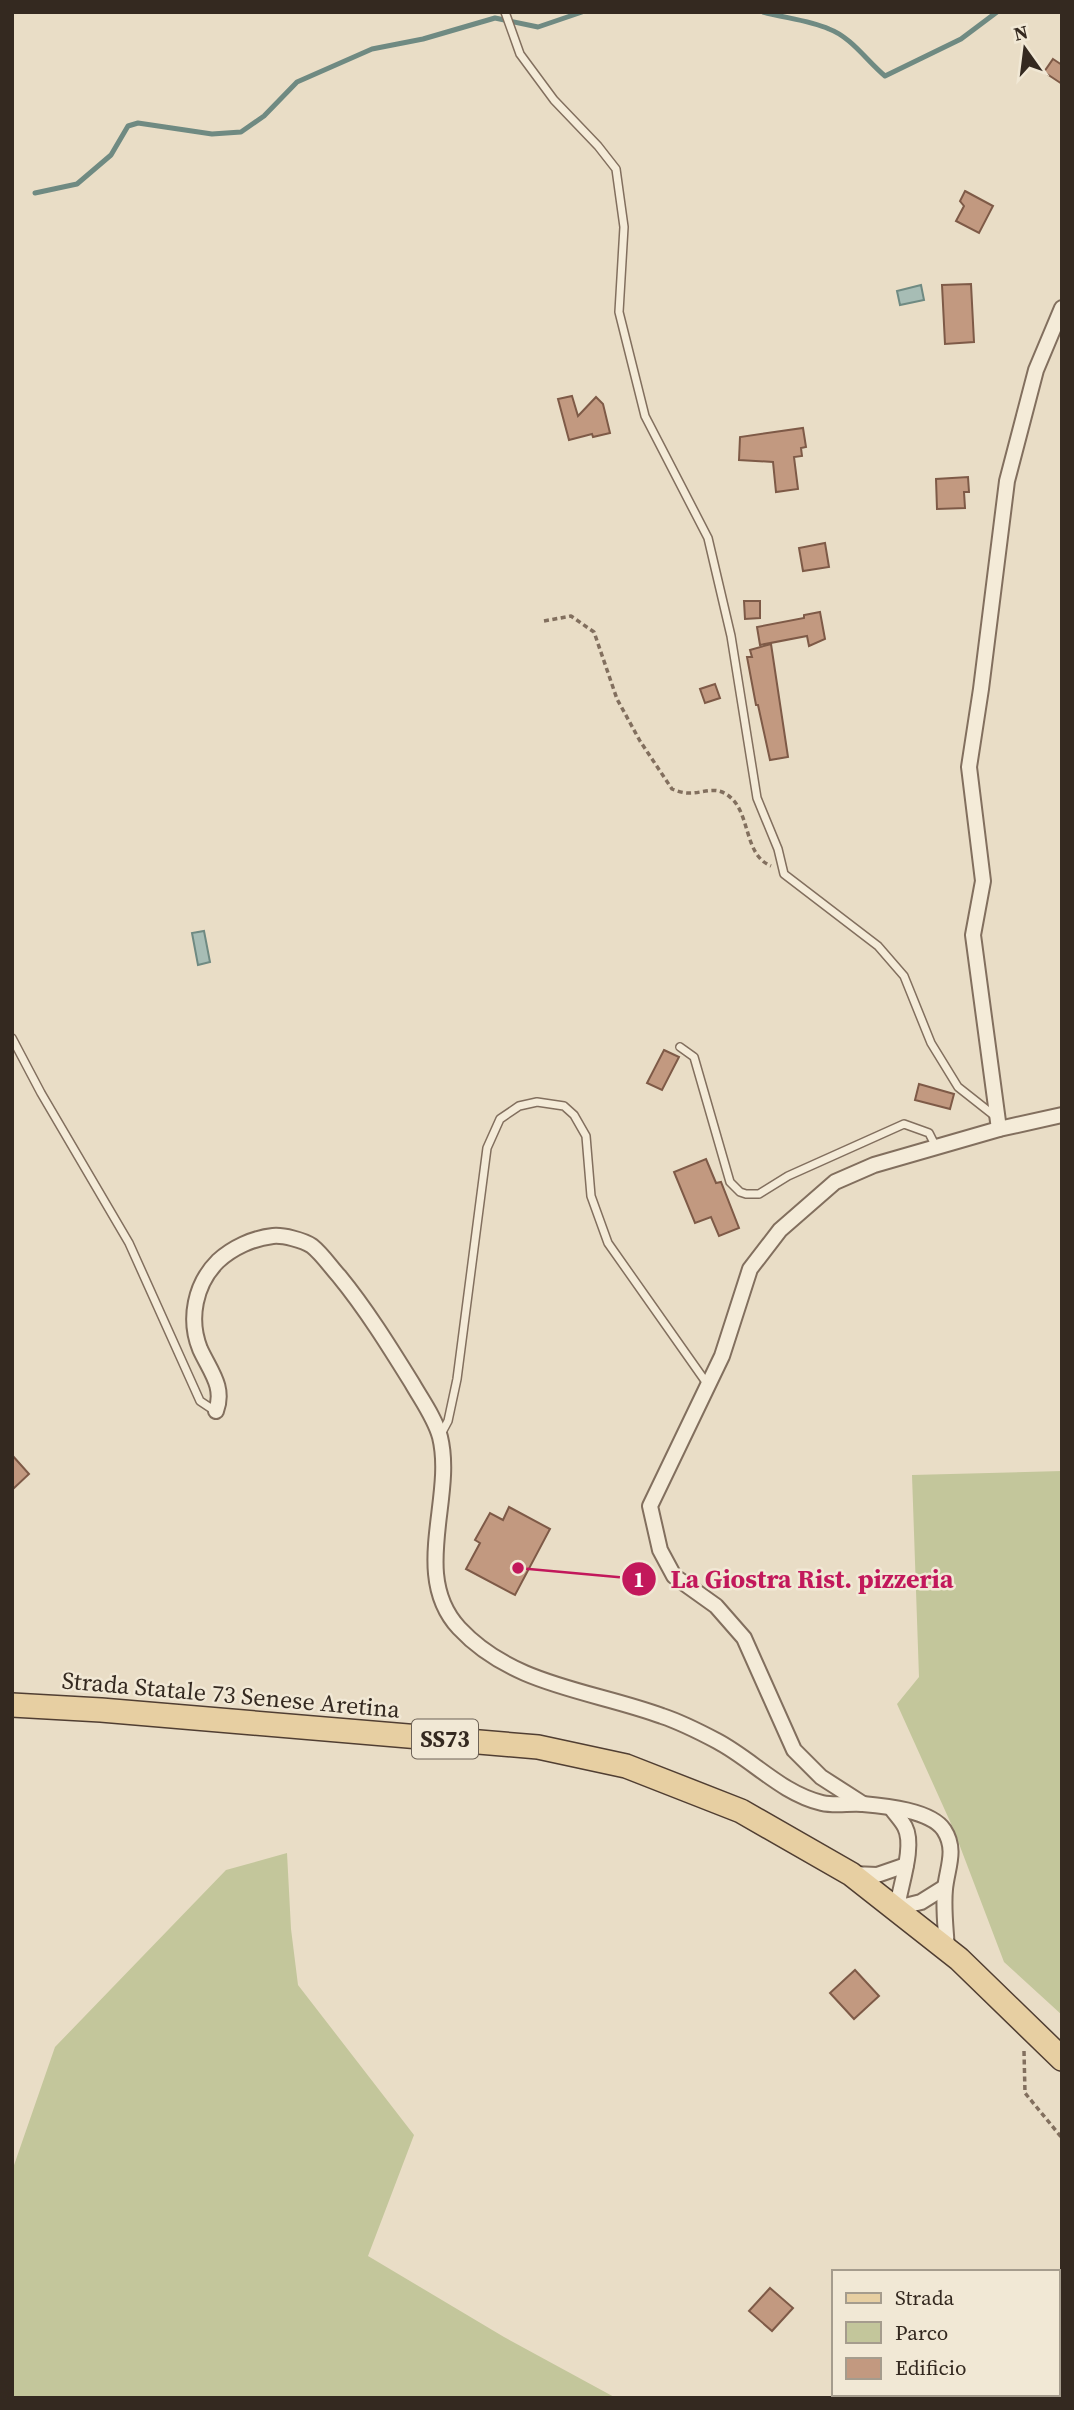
<svg xmlns="http://www.w3.org/2000/svg" width="1074" height="2410" viewBox="0 0 1074 2410" font-family="'Source Serif 4',serif">
	<style>
		.green { fill: #c3c69b }
		.water { fill: #a7bdb5; stroke: #6f8a82; stroke-width: 2 }
		.lines { fill: none; stroke-linecap: round; stroke-linejoin: round }
		.stream { stroke: #6f8a82; stroke-width: 5 }
		.building { fill: #c29980; stroke: #7e5a47; stroke-width: 2 }
		.lane-casing { stroke: #826f5e; stroke-width: 10 }
		.street-casing { stroke: #826f5e; stroke-width: 18 }
		.primary-casing { stroke: #503e32; stroke-width: 26 }
		.path { stroke: #826f5e; stroke-width: 3.5; stroke-dasharray: 5 3.5; stroke-linecap: butt }
		.lane { stroke: #f4ebd8; stroke-width: 7 }
		.street { stroke: #f4ebd8; stroke-width: 14 }
		.primary { stroke: #e7cfa2; stroke-width: 23 }
		.labels { text-anchor: middle; stroke-width: 5; stroke-linejoin: round; paint-order: stroke }
		.shield { fill: #f1e8d5; stroke: #6d6256; stroke-width: 2 }
		.shield-label { font-size: 23px; font-weight: bold; fill: #342920 }
		.street-label { font-size: 24px; fill: #342920; stroke: #f1e8d5 }
		.leader { fill: none; stroke: #c2185b; stroke-width: 2.5 }
		.callout-dot { fill: #c2185b; stroke: #f1e8d5; stroke-width: 2.5 }
		.mark-label { font-size: 21px; text-anchor: middle; font-weight: bold; fill: #fff }
		.callout-label { font-size: 26px; text-anchor: middle; font-weight: bold; fill: #c2185b; stroke: #f1e8d5; stroke-width: 5; stroke-linejoin: round; paint-order: stroke }
	</style>
	<rect width="100%" height="100%" fill="#e9ddc6"/>
	<g class="green">
		<path d="M1062,1471V2015L1004,1962L953,1828L897,1704L919,1677L912,1475Z"/>
		<path d="M287,1853L291,1929L298,1985L414,2135L368,2256L504,2337L616,2398H12V2171L55,2047L226,1870Z"/>
	</g>
	<g class="water">
		<path d="M921,285L924,300L900,305L897,291Z"/>
		<path d="M204,931L210,962L198,965L192,933Z"/>
	</g>
	<g class="lines">
		<g class="stream">
			<path d="M763,12C784,18 809,20 829,29C851,37 867,61 885,76L961,39L997,12"/>
			<path d="M35,193L77,184L111,155L128,126L138,123L212,134L241,132L264,116L297,82L372,49L423,39L495,18L538,27L582,12"/>
		</g>
	</g>
	<g class="building">
		<path d="M1053,59L1062,65V84L1044,72Z"/>
		<path d="M965,191L993,206L979,233L956,221L964,206L960,201Z"/>
		<path d="M971,284L974,342L945,344L942,285Z"/>
		<path d="M572,396L578,416L596,397L603,404L610,433L593,437L592,434L569,440L558,399Z"/>
		<path d="M803,428L806,447L801,448L802,456L794,457L798,489L776,492L773,462L739,460L740,437Z"/>
		<path d="M968,477L969,492H964L965,508L937,509L936,479Z"/>
		<path d="M825,543L829,567L803,571L799,548Z"/>
		<path d="M744,601H760V618L745,619Z"/>
		<path d="M820,612L825,639L809,646L807,636L760,645L757,627L804,618V615Z"/>
		<path d="M771,644L788,757L770,760L758,705H756L747,657H752L750,650Z"/>
		<path d="M715,684L720,698L705,703L700,689Z"/>
		<path d="M664,1050L679,1057L662,1090L647,1083Z"/>
		<path d="M919,1084L954,1094L950,1109L915,1100Z"/>
		<path d="M706,1159L716,1183L721,1182L739,1228L719,1236L711,1217L695,1223L674,1172Z"/>
		<path d="M12,1455L29,1474L12,1490Z"/>
		<path d="M509,1507L550,1529L515,1595L466,1569L480,1543L475,1540L490,1513L503,1520Z"/>
		<path d="M855,1970L879,1996L854,2019L830,1993Z"/>
		<path d="M770,2288L793,2308L772,2331L749,2311Z"/>
	</g>
	<g class="lines">
		<g class="lane-casing">
			<g id="lane">
				<path d="M505,12L520,54L554,100L598,146L616,169L624,227L619,312L645,416L708,538L731,636L757,798L778,849L784,874L878,946L904,976L931,1043L958,1087L996,1117"/>
				<path d="M12,1038L41,1093L129,1243L200,1401L215,1411"/>
				<path d="M680,1047L694,1057L730,1182L740,1192L746,1194H759L788,1176L904,1124L929,1133L936,1147"/>
				<path d="M440,1436L448,1421L457,1379L487,1148L500,1119L519,1106L537,1102L564,1106L574,1115L586,1136L591,1196L608,1243L708,1385"/>
			</g>
		</g>
		<g class="street-casing">
			<g id="street">
				<path d="M999,1129L973,935L983,881L969,767L981,689L1007,481L1036,370L1062,308"/>
				<path d="M216,1411C225,1387 210,1371 200,1349C188,1319 195,1284 218,1261C232,1248 253,1238 273,1236C283,1235 303,1240 312,1246C322,1254 330,1266 339,1276C366,1309 389,1346 412,1383C421,1399 435,1418 440,1437C455,1498 410,1575 459,1628C513,1686 591,1690 662,1716C680,1722 700,1732 717,1741C753,1760 781,1793 822,1803C835,1806 849,1803 862,1804C884,1806 931,1810 944,1830C957,1850 947,1868 945,1889C943,1909 946,1930 947,1950"/>
				<path d="M863,1804L821,1777L794,1750L744,1638L716,1606L674,1576L660,1550L650,1506L722,1356L750,1269L780,1230L835,1182L874,1165L999,1129L1062,1115"/>
				<path d="M892,1809C896,1815 902,1821 905,1827C915,1846 900,1886 897,1908L921,1902L945,1887"/>
				<path d="M853,1874L877,1875L906,1865"/>
			</g>
		</g>
		<g class="primary-casing">
			<path id="primary" d="M12,1705L101,1710L538,1747L626,1766L741,1811L851,1874L959,1959L1062,2059"/>
		</g>
		<g class="path">
			<path d="M544,621L571,616L594,632L617,699L640,741L672,789C677,791 683,793 688,793C701,794 713,786 726,794C752,810 742,854 771,866"/>
			<path d="M1024,2051L1025,2093L1062,2138"/>
		</g>
		<use href="#lane" class="lane"/>
		<use href="#street" class="street"/>
		<use href="#primary" class="primary"/>
	</g>
	<g class="labels">
		<rect class="shield" x="412" y="1719.5" width="66" height="39" rx="5"/>
		<g class="shield-label">
			<text x="445" y="1747">SS73</text>
		</g>
		<g class="street-label">
			<text transform="translate(231 1695) rotate(5)" y="8">Strada Statale 73 Senese Aretina</text>
		</g>
	</g>
	<path class="leader" d="M518 1568L639 1579"/>
	<g class="callout-dot">
		<circle cx="518" cy="1568" r="7"/>
		<circle cx="639" cy="1579" r="18"/>
	</g>
	<g class="mark-label">
		<text x="639" y="1587">1</text>
	</g>
	<g class="callout-label">
		<text x="812" y="1588">La Giostra Rist. pizzeria</text>
	</g>
	<rect width="1074" height="2410" fill="none" stroke="#342920" stroke-width="28"/>
	<rect x="832" y="2270" width="228" height="126" fill="#f1e8d5" stroke="#a59c8d" stroke-width="2"/>
	<rect x="846" y="2293" width="35" height="10" fill="#e7cfa2" stroke="#a59c8d" stroke-width="2"/>
	<text x="895" y="2305" font-size="21" fill="#342920">Strada</text>
	<rect x="846" y="2322" width="35" height="21" fill="#c3c69b" stroke="#a59c8d" stroke-width="2"/>
	<text x="895" y="2340" font-size="21" fill="#342920">Parco</text>
	<rect x="846" y="2358" width="35" height="21" fill="#c29980" stroke="#a59c8d" stroke-width="2"/>
	<text x="895" y="2375" font-size="21" fill="#342920">Edificio</text>
	<g transform="translate(1025 49) rotate(346)" stroke="#f1e8d5" stroke-width="5" paint-order="stroke">
	<path d="M0-5L12 26L0 18L-12 26Z" fill="#342920"/>
	<text y="-10" font-size="19" font-weight="bold" text-anchor="middle" fill="#342920">N</text>
	</g>
</svg>
